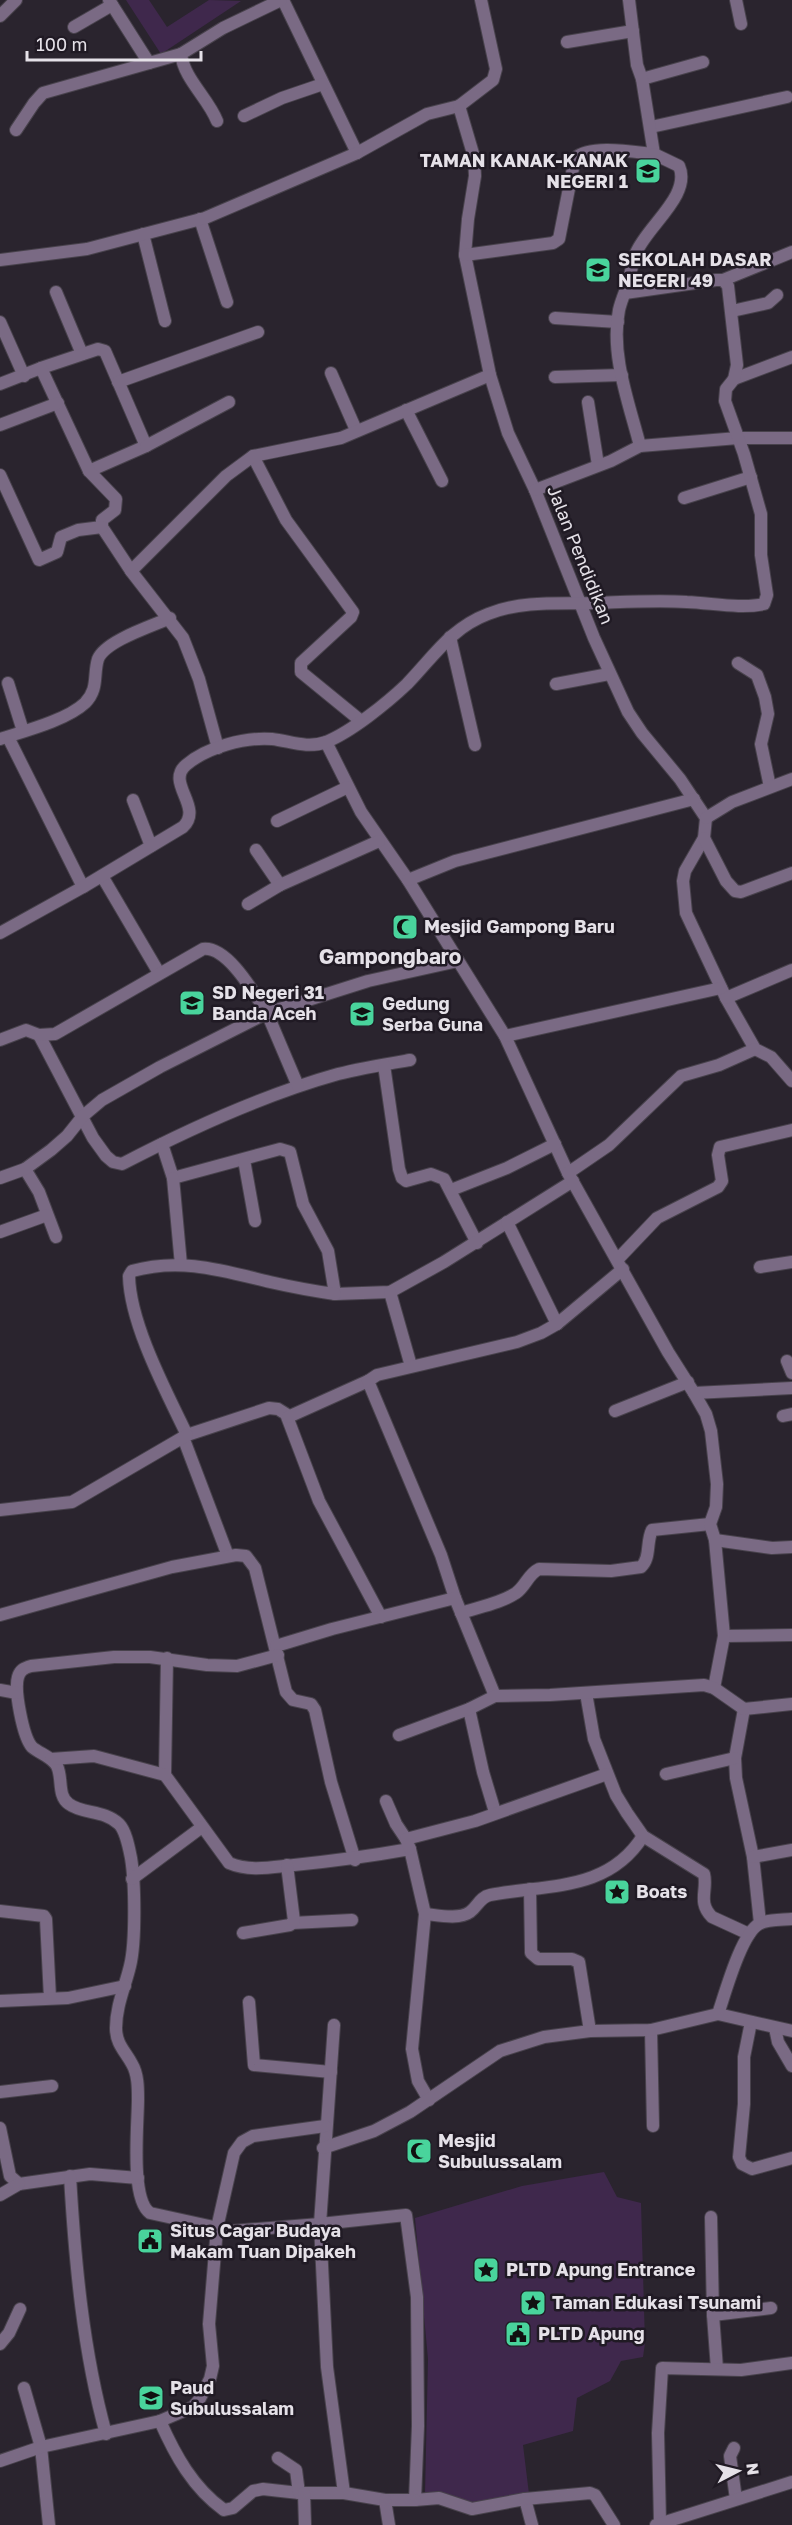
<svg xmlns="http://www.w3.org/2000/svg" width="792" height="2525" viewBox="0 0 792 2525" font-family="'Golos Text',sans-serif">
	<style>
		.park { fill: #3f284c }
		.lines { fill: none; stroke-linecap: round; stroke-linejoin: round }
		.minor-casing { stroke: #48424c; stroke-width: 14 }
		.minor { stroke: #7a6a84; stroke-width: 12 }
		.labels { text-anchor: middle; stroke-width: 5; stroke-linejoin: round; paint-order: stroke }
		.poi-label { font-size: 18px; font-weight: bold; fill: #e5e1e8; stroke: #201a24; text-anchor: start }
		.street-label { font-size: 18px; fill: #e5e1e8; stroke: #201a24 }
		.quarter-label { font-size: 21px; font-weight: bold; fill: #e5e1e8; stroke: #201a24 }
	</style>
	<rect width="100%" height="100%" fill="#2a242e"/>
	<g class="park">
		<path d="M126,0H149L167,27L209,0L241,1L161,54Z"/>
		<path d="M604,2172L617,2197L641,2203L645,2343L643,2357L621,2361L610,2381L577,2398L573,2431L523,2445L529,2494L473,2507L425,2494L428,2359L415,2218L522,2186Z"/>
	</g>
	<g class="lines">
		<g class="minor-casing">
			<g id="minor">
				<path d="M109,0L149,63"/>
				<path d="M283,0L357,153L427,114L459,106"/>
				<path d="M481,0L496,69L493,80L459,106L474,157L475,176L468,219L465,255L490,375L508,433L535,490L594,638L628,712L642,733L680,779L706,818L704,838L685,871L683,881L686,913L726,998L755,1049L771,1057L792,1081"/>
				<path d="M736,0L741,24"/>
				<path d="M0,16L16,0"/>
				<path d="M74,27L112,5"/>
				<path d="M567,42L633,31"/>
				<path d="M642,79L703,62"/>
				<path d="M244,116L282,98L323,84"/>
				<path d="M217,121C208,98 184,79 181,54L223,28L281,0"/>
				<path d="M651,127L787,97"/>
				<path d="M16,130L34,103L43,93L181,54"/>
				<path d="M200,219L227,302"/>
				<path d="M143,234L165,321"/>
				<path d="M465,255L553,243L559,239L575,158C591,144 634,152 654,154L642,79L637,65L629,0"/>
				<path d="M0,260L87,249L205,218L357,153"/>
				<path d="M723,280L792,252"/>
				<path d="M56,292L82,354"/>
				<path d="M732,311L768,303L777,295"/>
				<path d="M555,318L618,322"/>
				<path d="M0,322L24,376"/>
				<path d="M41,368L98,349L105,351L146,446L89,471"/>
				<path d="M331,373L356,430"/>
				<path d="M555,377L622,375"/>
				<path d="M734,379L792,357"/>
				<path d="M118,382L258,332"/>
				<path d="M0,384L41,368L89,471L116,499L115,510L102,520V527L131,571"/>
				<path d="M588,402L598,465"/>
				<path d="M406,410L442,481"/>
				<path d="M0,425L58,403"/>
				<path d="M146,446L229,402"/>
				<path d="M640,446C629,403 610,354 619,310C621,301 625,292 628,284C631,273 632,262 636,253C647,226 692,195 679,166L654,154"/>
				<path d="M253,456L286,520L353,612L351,617L301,663V672L361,721"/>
				<path d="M0,475L39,560L57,552L61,537L78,530L102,527"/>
				<path d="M535,490L611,461L640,446L738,438H792"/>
				<path d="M684,498L751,477"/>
				<path d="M450,637L475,745"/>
				<path d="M738,663L757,675L765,697L768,714L761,744L770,787"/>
				<path d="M8,683L23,731"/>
				<path d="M556,684L609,674"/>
				<path d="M8,737L83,887"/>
				<path d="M0,739C25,731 67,720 85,703C99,689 93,675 98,659C105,641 152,626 170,618"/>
				<path d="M326,742L361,812L408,880L505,1036L568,1173"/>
				<path d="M218,748L199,679L183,638L131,571L226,476L253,456L341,438L490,375"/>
				<path d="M133,800L151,846"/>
				<path d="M706,818L732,802L792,779"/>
				<path d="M277,821L348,787"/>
				<path d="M704,838L726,881L735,891L741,892L792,873"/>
				<path d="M256,850L280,885"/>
				<path d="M102,876L159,973"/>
				<path d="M408,880L455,861L694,799"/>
				<path d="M248,904L280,885L379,841"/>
				<path d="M0,933L83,887L183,827C204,807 165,783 186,765C207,747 245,737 272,739C290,741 307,749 326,742C351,732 387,703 407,684C434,656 451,628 488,614C523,600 560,604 596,603C626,602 657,600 687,602C712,603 741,609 764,604L767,595L761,555V514L744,454L725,401L726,389L734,379L737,365L728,286L723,280H716L625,293"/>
				<path d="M726,998L792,970"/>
				<path d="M39,1035L93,1138L106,1156L113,1162L122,1164C191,1128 263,1095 338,1074C361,1068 386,1064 410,1060"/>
				<path d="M505,1036L721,988"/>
				<path d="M0,1040L26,1030L39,1035L55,1034L203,949C228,946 255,995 267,1013L368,981L458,961"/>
				<path d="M384,1065L399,1169L402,1178L406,1181L431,1174L444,1179L477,1243"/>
				<path d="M162,1144L173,1178L280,1149L290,1152L303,1204L328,1251L335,1294L390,1292L444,1262L573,1181"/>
				<path d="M244,1160L255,1221"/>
				<path d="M25,1169L39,1192L56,1237"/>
				<path d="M0,1178L25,1169L51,1150L67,1136L83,1116L102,1100L160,1067L267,1013L298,1086"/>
				<path d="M173,1178L181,1265"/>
				<path d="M451,1190L507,1168L555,1144"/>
				<path d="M507,1222L557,1324"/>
				<path d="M0,1232L47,1215"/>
				<path d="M618,1259L657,1218L718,1187L722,1181L718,1155L720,1147L792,1130"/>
				<path d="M760,1267L792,1262"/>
				<path d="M390,1292L411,1366"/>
				<path d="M335,1294C313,1291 292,1287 270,1282C224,1271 181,1257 132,1271L129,1276C130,1324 166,1391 187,1435L269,1408L278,1409L286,1414L319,1501L381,1617"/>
				<path d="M787,1361L792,1373"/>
				<path d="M694,1393L792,1388"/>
				<path d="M615,1411L688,1382"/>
				<path d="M783,1416L792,1414"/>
				<path d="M288,1417L368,1381"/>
				<path d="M183,1437L228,1556"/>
				<path d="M0,1510L72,1502L187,1435"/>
				<path d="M715,1540L772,1548L792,1547"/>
				<path d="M455,1598L441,1555L368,1381L377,1375L517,1342L541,1333L557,1324L623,1269"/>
				<path d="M461,1613C479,1607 501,1603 516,1593C526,1586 528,1574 539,1569L611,1571L641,1567C651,1558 646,1542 652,1530L710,1524"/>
				<path d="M0,1615L172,1567L236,1555L246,1556L255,1568L286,1692L293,1700L311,1704L315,1710L331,1782L355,1860"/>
				<path d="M724,1636L792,1635"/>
				<path d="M276,1646L332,1629L455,1598L495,1696"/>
				<path d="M278,1655L237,1666L207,1665L150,1657H114L31,1666C24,1668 20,1670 18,1677C14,1690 23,1737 32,1747C40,1754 51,1756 57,1766C63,1778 57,1796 69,1804C82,1814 105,1810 119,1824C126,1831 129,1848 131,1858C135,1882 136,1942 130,1966C125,1987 116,2006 116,2028C116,2044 125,2051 132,2064C138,2074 138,2088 138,2099C138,2124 130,2199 150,2213L232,2231L320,2224L327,2367L344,2493"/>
				<path d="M167,1658L165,1775L229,1863C250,1872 272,1867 294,1865C333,1861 371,1856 410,1849L425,1914L412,2049L418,2081L429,2100"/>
				<path d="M714,1688L724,1636L715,1540L710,1524L716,1507L717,1484L711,1431L706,1414L694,1393L668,1352L568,1173L609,1145L681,1076L719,1065L755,1049"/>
				<path d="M0,1690L17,1693"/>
				<path d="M586,1693L594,1739L616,1795L627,1813L643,1836L704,1874C708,1890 697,1902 712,1917L749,1934"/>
				<path d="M469,1709L483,1772L495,1812"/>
				<path d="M744,1709L735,1758L736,1778L753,1857L760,1923"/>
				<path d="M744,1709L792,1704"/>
				<path d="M399,1735L469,1709L495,1696L550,1695L704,1685L714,1688L744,1709"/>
				<path d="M51,1759L94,1756L165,1775"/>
				<path d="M666,1774L735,1758"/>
				<path d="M386,1801L396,1824L406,1839"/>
				<path d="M410,1849L406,1839L475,1821L607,1774"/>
				<path d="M753,1857L792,1850"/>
				<path d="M132,1879L202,1827"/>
				<path d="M530,1889L531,1953L538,1959H572L579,1962L590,2031"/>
				<path d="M0,1911L44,1916L46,1919L50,1998"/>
				<path d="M425,1914C437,1915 459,1920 470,1912C478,1906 480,1897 490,1895C547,1884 608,1892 643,1836"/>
				<path d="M292,1923L352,1920"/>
				<path d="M243,1933L290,1925L294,1921L287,1865"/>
				<path d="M0,2001L68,1998L125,1986"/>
				<path d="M249,2002L254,2065L331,2072"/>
				<path d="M718,2014C725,1994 741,1934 759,1924C767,1919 783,1920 792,1919"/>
				<path d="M751,2022L744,2057V2104L739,2157L742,2164L752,2169L792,2158"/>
				<path d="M334,2025L320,2224L406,2215L417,2297L418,2426L415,2500L439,2498L472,2509L525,2499L532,2525"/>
				<path d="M775,2028L778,2042L792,2066"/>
				<path d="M651,2030L653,2126"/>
				<path d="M0,2092L52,2086"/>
				<path d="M0,2128L10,2176L19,2184L90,2174L138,2178"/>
				<path d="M323,2148L374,2131L410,2112L500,2051L544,2037L590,2031L651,2030L718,2014L792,2031"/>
				<path d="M70,2176C75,2262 83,2351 106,2434"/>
				<path d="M0,2195L19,2184"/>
				<path d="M711,2217L713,2315L717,2369"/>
				<path d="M713,2315L771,2308"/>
				<path d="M0,2344L9,2333L20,2309"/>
				<path d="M24,2388L41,2447L49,2525"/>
				<path d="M160,2421C175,2455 193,2488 224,2510L233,2508L253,2491L263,2489L299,2493H344L385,2500H415"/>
				<path d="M734,2448L730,2456L736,2499"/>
				<path d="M278,2458L296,2470L299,2493"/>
				<path d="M0,2461L41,2447L160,2421L193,2407L199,2400L210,2379L213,2366L209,2324L217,2228L234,2153L242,2142L253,2136L325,2126"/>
				<path d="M304,2493L305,2525"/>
				<path d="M525,2499L590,2493L595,2495L614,2525"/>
				<path d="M385,2500L389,2525"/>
				<path d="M660,2523L658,2433L662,2368L741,2370L792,2363"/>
				<path d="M656,2525L792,2482"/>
			</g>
		</g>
		<use href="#minor" class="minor"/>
	</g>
	<defs>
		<g id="school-square" transform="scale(1.35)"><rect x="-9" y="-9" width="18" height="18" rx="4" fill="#49d49c" stroke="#201a24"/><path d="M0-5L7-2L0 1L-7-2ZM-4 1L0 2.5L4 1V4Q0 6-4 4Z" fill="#111"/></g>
		<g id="mosque-square" transform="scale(1.35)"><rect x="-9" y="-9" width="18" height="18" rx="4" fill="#49d49c" stroke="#201a24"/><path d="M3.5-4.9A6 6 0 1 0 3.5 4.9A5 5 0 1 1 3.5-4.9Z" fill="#111"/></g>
		<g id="sight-square" transform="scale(1.35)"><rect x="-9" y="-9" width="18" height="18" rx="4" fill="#49d49c" stroke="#201a24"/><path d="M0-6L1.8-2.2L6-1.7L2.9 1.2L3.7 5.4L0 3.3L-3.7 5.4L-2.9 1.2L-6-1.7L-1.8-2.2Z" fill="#111"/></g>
		<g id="civic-square" transform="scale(1.35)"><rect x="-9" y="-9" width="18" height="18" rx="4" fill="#49d49c" stroke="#201a24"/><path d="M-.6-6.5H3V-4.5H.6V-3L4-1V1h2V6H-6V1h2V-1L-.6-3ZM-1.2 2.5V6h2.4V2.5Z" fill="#111"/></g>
	</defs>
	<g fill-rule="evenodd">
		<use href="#school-square" x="648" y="171"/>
		<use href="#school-square" x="598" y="270"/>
		<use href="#mosque-square" x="405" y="927"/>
		<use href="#school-square" x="192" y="1003"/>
		<use href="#school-square" x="362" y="1014"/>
		<use href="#sight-square" x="617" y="1892"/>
		<use href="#mosque-square" x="419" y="2151"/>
		<use href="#civic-square" x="150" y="2241"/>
		<use href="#sight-square" x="486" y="2270"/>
		<use href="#sight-square" x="533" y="2303"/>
		<use href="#civic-square" x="518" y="2334"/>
		<use href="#school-square" x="151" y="2398"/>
	</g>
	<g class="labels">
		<g class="poi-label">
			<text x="628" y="167" text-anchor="end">TAMAN KANAK-KANAK<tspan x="628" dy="21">NEGERI 1</tspan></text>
			<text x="618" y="266">SEKOLAH DASAR<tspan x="618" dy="21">NEGERI 49</tspan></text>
			<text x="424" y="933">Mesjid Gampong Baru</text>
			<text x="212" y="999">SD Negeri 31<tspan x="212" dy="21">Banda Aceh</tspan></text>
			<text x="382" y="1010">Gedung<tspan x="382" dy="21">Serba Guna</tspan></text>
			<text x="636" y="1898">Boats</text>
			<text x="438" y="2147">Mesjid<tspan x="438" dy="21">Subulussalam</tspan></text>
			<text x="170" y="2237">Situs Cagar Budaya<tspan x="170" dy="21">Makam Tuan Dipakeh</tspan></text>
			<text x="506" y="2276">PLTD Apung Entrance</text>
			<text x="552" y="2309">Taman Edukasi Tsunami</text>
			<text x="538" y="2340">PLTD Apung</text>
			<text x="170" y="2394">Paud<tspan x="170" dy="21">Subulussalam</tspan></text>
		</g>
		<g class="street-label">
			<text transform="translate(580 555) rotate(68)" y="6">Jalan Pendidikan</text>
		</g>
		<g class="quarter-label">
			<text x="390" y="964">Gampongbaro</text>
		</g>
	</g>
	<g transform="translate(738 2471) rotate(83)" stroke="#201a24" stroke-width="4.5" paint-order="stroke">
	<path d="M0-4.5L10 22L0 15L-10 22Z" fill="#e5e1e8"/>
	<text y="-9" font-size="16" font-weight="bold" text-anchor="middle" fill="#e5e1e8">N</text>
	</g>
	<path d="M27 51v9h174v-9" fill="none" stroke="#e5e1e8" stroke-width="3"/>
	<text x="36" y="51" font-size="18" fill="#e5e1e8" stroke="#201a24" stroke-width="4.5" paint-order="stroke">100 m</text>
</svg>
